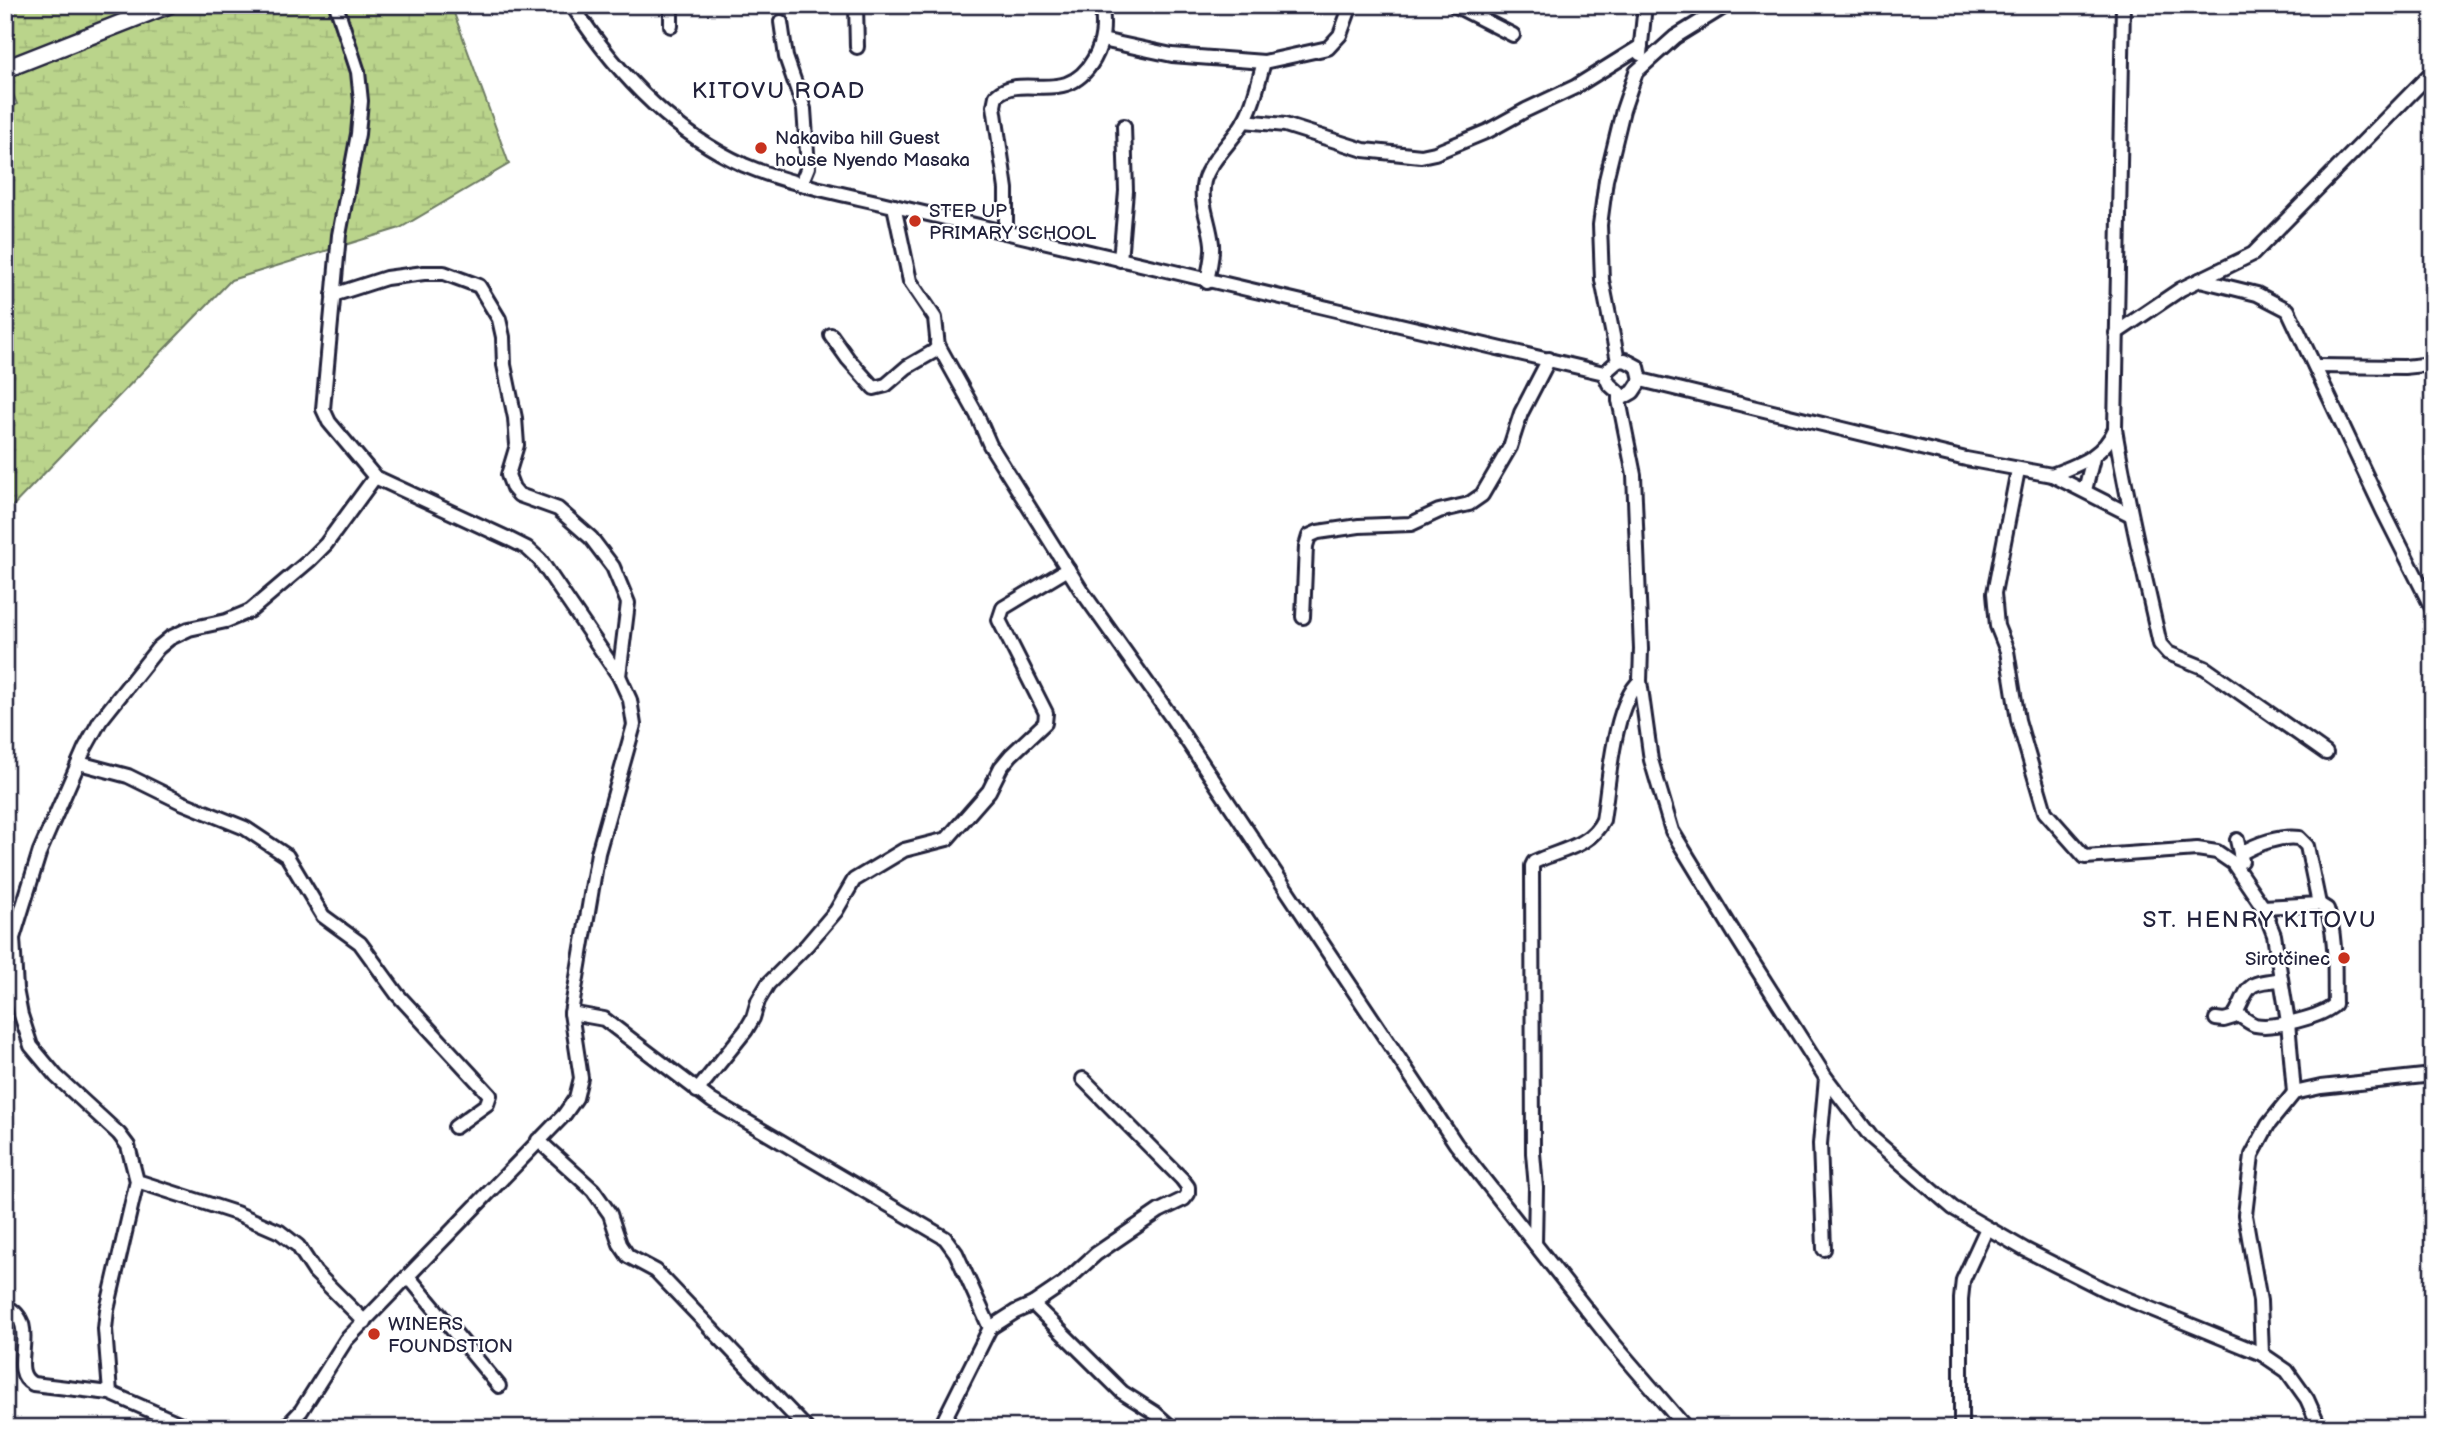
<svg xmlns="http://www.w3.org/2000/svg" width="2438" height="1433" viewBox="0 0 2438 1433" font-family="'Balsamiq Sans',sans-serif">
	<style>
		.wetland { fill: url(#wetland-marsh); stroke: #6e7b63; stroke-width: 2 }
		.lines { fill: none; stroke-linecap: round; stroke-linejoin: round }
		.minor-casing { stroke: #22223b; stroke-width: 18 }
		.major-casing { stroke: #22223b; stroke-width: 21 }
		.minor { stroke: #fff; stroke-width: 12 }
		.major { stroke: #fff; stroke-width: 16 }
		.poi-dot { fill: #c8321e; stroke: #fff; stroke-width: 2.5 }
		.labels { text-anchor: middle; stroke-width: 5; stroke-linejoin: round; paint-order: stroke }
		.poi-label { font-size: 19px; fill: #22223b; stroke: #fff; text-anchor: start }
		.quarter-label { font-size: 23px; letter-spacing: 2px; fill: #22223b; stroke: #fff }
	</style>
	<defs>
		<pattern id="wetland-marsh" width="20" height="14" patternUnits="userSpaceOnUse" patternTransform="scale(1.75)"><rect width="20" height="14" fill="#bad48b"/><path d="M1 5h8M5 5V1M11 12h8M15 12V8" fill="none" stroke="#a0b679"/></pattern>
	</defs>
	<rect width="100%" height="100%" fill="#fff"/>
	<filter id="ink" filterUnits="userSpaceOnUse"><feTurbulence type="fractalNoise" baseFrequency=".0143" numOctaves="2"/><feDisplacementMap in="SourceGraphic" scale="14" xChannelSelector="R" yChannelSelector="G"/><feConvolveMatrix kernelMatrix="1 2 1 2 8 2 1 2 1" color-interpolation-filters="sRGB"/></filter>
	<g filter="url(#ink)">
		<path class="wetland" d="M5,5H451L509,164L400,228L231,280L5,514V112L17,104L5,75Z"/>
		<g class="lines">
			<g class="minor-casing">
				<g id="minor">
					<path d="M572,5C615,71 671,132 744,165C791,185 844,194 894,206L1604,373"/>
					<path d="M671,5V26"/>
					<path d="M856,5L857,47"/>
					<path d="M1454,5L1513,35"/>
					<path d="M781,22L786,57L804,109L808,167L801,184"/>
					<path d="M1102,40L1172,55L1264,62L1328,48L1340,35L1351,5"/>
					<path d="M1640,54L1645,5"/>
					<path d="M1244,121L1285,125L1364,150L1421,156L1435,153L1488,131L1526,110L1575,87L1641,46"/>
					<path d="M1006,232V189L994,106L996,96C1022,71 1066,109 1094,59C1104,41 1104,26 1102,5"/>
					<path d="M1120,260L1126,191L1124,126"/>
					<path d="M2200,280L2257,294L2288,310L2383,511L2433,610"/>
					<path d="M1207,282C1209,269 1213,257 1212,244C1210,222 1199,203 1204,181C1209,162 1233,140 1243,123C1254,105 1258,82 1264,62"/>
					<path d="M333,295L386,278L424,273H444L479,286L499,319L503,337L504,365L515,418L517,445L508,475L513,488L519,495L558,509L591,538L613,567L628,603L619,676"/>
					<path d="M2116,333L2181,289L2253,254L2433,71"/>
					<path d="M831,335L848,359L874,388L886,385L907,367L933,352L938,347L935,318L910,281L894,206"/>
					<path d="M937,343L977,415L990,445L1081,590L1172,718L1456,1144L1613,1343L1686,1428"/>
					<path d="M1625,360L1638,367L1641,380L1633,392L1619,400V393L1609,384L1604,373L1618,361Z"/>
					<path d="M1618,361L1602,280L1600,225L1606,180L1623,110L1636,72L1675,37L1727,5"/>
					<path d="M2315,366L2404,367L2433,364"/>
					<path d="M1641,380L1966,459L2052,475L2129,514"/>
					<path d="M1619,400L1634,475L1641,649L1640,681L1651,760L1672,831L1736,936L1826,1078L1871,1137L1953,1208L2024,1249L2105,1290L2262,1354L2287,1371L2307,1399L2320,1428"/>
					<path d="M2115,429C2127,502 2144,573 2160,644L2168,653L2205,668L2326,753"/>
					<path d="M2018,470L1994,593L1997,626L2007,651L2018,720L2045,812L2085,857L2197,849L2217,852L2233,863L2263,907L2274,935L2288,1022L2294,1093"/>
					<path d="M2052,475C2079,464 2103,457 2115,429L2123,5"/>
					<path d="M2085,490L2093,458"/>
					<path d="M1303,617L1306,546L1309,536L1318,532L1359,526L1411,524L1439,511L1469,504L1482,495L1510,447L1521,413L1549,359"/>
					<path d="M79,763L128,776L181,802L245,828L287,856L323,916L360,943L397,994L490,1095L487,1104L455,1127"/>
					<path d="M2237,840L2242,861"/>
					<path d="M2240,854C2256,844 2281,835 2299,838L2307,846L2319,904"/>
					<path d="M13,938L16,989L21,1015L31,1046L56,1076L119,1134L128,1146L137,1181L236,1213L280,1232L298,1246L315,1272L365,1322"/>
					<path d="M5,953L13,938L40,851L85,748L100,721L158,648L170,638L189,629L226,621L250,611L310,560L326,544L375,477"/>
					<path d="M571,1013L604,1019L712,1101L945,1238L956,1253L990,1328L940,1428"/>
					<path d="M2236,1013C2242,1017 2249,1023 2255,1025C2272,1029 2323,1017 2335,1004C2334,973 2337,938 2327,909L2319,904L2263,907"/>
					<path d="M2216,1019L2224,1020L2234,1017C2250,988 2243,982 2281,980"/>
					<path d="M697,1091L746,1030L753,1018L758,1001L768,984L807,945L836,911L854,880L904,850L947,839L989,791L1001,767L1011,755L1045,723L1046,713L999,620L1003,608L1068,569"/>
					<path d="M538,1140L593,1190L610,1214L620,1244L628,1256L656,1271L806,1428"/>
					<path d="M1535,1244L1536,1188L1533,1153L1532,866L1534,862L1541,859C1565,849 1591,845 1603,820C1609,784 1613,705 1640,681"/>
					<path d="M1824,1249L1820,1144L1826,1078"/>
					<path d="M404,1280L412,1281L499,1386"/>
					<path d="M1033,1304L1122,1392L1155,1413L1172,1428"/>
					<path d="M5,1306C44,1324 5,1370 33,1384L110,1393L105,1329L107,1310L137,1181"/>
					<path d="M990,1328L1015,1312L1033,1304L1064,1283L1096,1254L1159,1211L1184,1199L1188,1194V1187L1182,1179L1083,1079"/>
					<path d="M2262,1354L2260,1301L2245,1215L2252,1155L2268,1125L2294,1093L2321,1087L2433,1075"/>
					<path d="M110,1393L190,1428"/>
					<path d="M293,1421L309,1428"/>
					<path d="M285,1428L301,1411L346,1340L564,1115L576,1098L581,1078L571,1013L598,853L634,725L630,700L619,676L540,560L527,548L509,539L375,477L329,422L323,409L339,235L358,134L361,101L358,72L336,5"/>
					<path d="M1961,1428V1299L1963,1280L1987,1228"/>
				</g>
			</g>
			<g class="major-casing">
				<path id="major" d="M5,69L168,5"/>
			</g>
			<use href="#minor" class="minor"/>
			<use href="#major" class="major"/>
		</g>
	</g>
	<g class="poi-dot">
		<circle cx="761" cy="148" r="7"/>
		<circle cx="915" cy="221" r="7"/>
		<circle cx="2344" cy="958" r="7"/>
		<circle cx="374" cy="1334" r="7"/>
	</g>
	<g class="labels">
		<g class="poi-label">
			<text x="775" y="144">Nakaviba hill Guest<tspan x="775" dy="22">house Nyendo Masaka</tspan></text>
			<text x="929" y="217">STEP UP<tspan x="929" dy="22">PRIMARY SCHOOL</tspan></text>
			<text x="2330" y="965" text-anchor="end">Sirotčinec</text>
			<text x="388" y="1330">WINERS<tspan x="388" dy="22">FOUNDSTION</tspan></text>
		</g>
		<g class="quarter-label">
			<text x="779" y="98">KITOVU ROAD</text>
			<text x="2260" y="927">ST. HENRY KITOVU</text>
		</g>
	</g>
	<rect width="2438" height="1433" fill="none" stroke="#fff" stroke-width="28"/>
	<rect x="14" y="14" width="2410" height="1405" fill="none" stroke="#22223b" stroke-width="2.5" filter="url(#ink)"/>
</svg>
